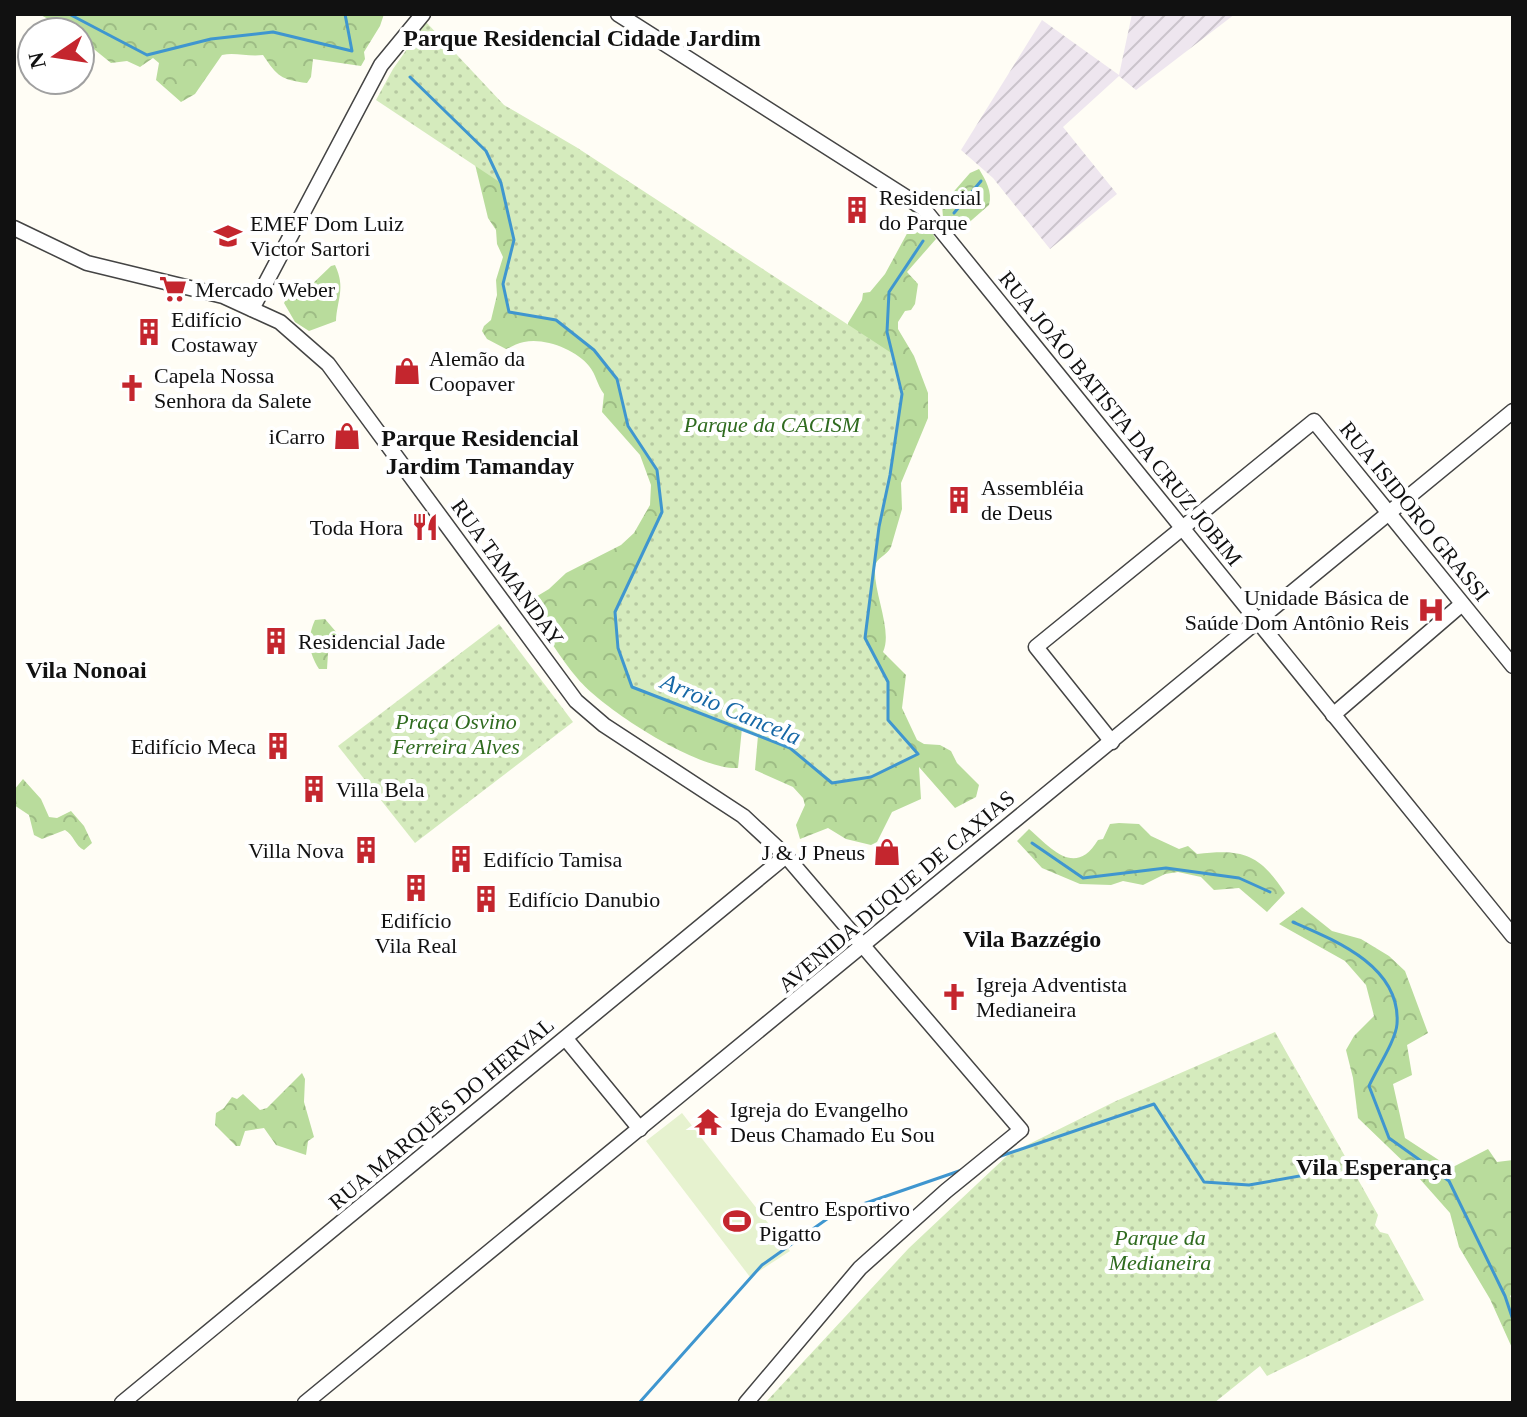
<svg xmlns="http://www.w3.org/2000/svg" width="1527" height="1417" viewBox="0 0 1527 1417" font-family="Georgia,serif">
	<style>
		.industrial { fill: url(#industrial-furrows) }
		.forest { fill: url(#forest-crowns) }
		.park { fill: url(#park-dots) }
		.pitch { fill: #e6f2cf }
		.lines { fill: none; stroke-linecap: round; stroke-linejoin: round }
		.stream { stroke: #3f96cf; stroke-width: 3 }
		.minor-casing { stroke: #444; stroke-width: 17 }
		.minor { stroke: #fff; stroke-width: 14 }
		.labels { text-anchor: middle; stroke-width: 8; stroke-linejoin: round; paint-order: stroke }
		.poi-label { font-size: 22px; fill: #111; stroke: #fff; text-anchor: start }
		.street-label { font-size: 22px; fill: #111; stroke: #fff }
		.park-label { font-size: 22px; font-style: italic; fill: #2f6b1f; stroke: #fff }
		.neighbourhood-label { font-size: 24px; font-weight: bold; fill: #111; stroke: #fff }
		.water-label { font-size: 24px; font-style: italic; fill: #1768a6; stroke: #fff }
	</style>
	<defs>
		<pattern id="industrial-furrows" width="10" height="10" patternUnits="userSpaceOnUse" patternTransform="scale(2)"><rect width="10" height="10" fill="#eee6ef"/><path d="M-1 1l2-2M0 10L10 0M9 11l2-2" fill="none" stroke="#cbc4cc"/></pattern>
		<pattern id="forest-crowns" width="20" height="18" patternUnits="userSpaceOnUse" patternTransform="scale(2)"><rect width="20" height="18" fill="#b9dc9c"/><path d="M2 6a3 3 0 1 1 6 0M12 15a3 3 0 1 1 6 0" fill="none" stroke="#9ebc85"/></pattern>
		<pattern id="park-dots" width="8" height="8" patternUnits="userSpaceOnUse" patternTransform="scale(2)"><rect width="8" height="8" fill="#d5ebbd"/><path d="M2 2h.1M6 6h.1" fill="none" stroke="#b6c8a1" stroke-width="1.8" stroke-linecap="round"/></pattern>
	</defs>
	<rect width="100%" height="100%" fill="#fffdf5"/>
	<path class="industrial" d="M1132,14H1235L1136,90L1119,76L1063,127L1117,194L1050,249L993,178L961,150L1042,20L1119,75Z"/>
	<g class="forest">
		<path d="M39,14H384L380,26L364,52L365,59L361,66L313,59L311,77L307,83C281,80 277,76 263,55C248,57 235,52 222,55L195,94L181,102L156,80L159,63L153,58L140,67L127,61L111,63L84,41L80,43V32H61L57,24Z"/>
		<path d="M414,45L630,359L744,708L738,768C699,771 603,709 578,679C560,658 545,632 529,608L534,598L549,589L566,573L621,545L634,533L650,505L651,485L640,455L602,412L604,394C597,385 596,374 589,366C577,350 544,337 524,342C518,343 511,347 506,349L487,339L482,331L484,326L491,320L497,295L496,280L503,257L497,244L496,230L488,218L473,156Z"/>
		<path d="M979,169C985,179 993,192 989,205L965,226L955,229L943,217L942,205L970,173Z"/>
		<path d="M912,208L918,211L936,239L907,272L918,284L915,304L911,310L905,311L898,322V329L914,356L928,393V418L901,483L902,509L891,547C887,556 876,557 875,567C873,592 893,631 883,652L906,675L902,708L917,740L924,744L940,745L951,751L957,763L979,785L976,797L955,808L919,767L921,799L892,812L877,842L871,845L846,839L828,828L800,839L796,825L805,805L803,798L793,787L755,770L759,724L847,350L848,323L862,300L863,293L870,292L885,274L910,228Z"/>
		<path d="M335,265C346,288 337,300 336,321L309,331L295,322L284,303L292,289L306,290L331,266Z"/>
		<path d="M325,619L343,640L328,653L327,669H319C308,651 307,638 315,620Z"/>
		<path d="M23,779L41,799L49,817L57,818L71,811L84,826L92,843L84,850C75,846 74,835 65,830L42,839L34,835L29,815L14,805V790Z"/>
		<path d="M1119,823L1139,824L1151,836L1179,849L1188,846L1197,854C1242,849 1259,853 1285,893L1267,912L1239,888L1214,890L1201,877L1178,872L1165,874L1143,885L1123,881L1111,885L1080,884L1042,868L1017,841L1029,829C1051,848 1075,878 1098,840L1103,839L1110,824Z"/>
		<path d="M1302,907L1332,931L1361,939L1389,956L1405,971L1428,1033L1407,1045L1412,1075L1393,1084L1405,1138L1451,1168L1488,1149L1497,1162L1513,1160V1293L1510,1296L1513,1301V1350L1490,1299L1459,1247L1450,1213L1411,1169L1358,1118L1353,1078L1346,1050L1354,1036L1374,1016L1366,985L1345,961L1279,924Z"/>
		<path d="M302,1073L305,1079L304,1102L314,1137L308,1141L306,1155L276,1145L264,1128L245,1131L240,1146H236L215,1125L216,1113L224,1108L232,1097L237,1099L243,1094L260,1110L267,1108Z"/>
	</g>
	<g class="park">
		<path d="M426,22L504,105L576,147L893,354L902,394L890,475L879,527L865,638L888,682V720L918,754L871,777L832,783L790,748L632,687L618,648L615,612L662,512L657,470L628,426L617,379L595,350L556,320L509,312L503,284L514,240L501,183L376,100L393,69Z"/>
		<path d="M499,624L573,722L415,843L338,746Z"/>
		<path d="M1275,1032L1378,1215L1375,1225L1380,1232L1388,1234L1424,1300L1267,1376L1260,1366L1214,1403H765L909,1248L1009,1154L1116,1101Z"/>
	</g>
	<path class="pitch" d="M682,1113L790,1251L750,1277L646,1141Z"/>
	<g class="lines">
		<g class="stream">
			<path d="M69,14L147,55L211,39L273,32L352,51L345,14"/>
			<path d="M410,77L486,151L501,183L514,240L503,284L509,312L556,320L594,350L617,379L628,426L657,470L662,512L615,612L618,648L632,687L790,748L832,783L871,777L918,754L888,720V682L865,638L879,527L890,475L902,394L887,332L889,292L923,241"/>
			<path d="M954,213L981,181"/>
			<path d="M1032,843L1083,878L1166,868L1239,878L1270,892"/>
			<path d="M1293,922C1337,941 1401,967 1397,1024C1396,1040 1376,1070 1369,1086L1389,1138L1449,1181L1505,1296L1513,1320"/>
			<path d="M995,1158L1154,1104L1204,1182L1249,1185L1339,1169"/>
			<path d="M639,1403L762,1265L834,1214L962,1170"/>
		</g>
		<g class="minor-casing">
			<g id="minor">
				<path d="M618,14L923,208L1513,936"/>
				<path d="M14,228L87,263L223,296L280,322L328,364L576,701L604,725L743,816L786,856L1021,1130L946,1191L860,1268L746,1403"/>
				<path d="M252,309L381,65L423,14"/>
				<path d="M1333,715L1462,604"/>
				<path d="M1112,742L1036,647L1314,421L1513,666"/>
				<path d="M566,1039L640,1129"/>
				<path d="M122,1403L786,856"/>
				<path d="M305,1403L1513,411"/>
			</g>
		</g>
		<use href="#minor" class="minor"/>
	</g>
	<defs>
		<g id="building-bare" transform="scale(2.16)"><path d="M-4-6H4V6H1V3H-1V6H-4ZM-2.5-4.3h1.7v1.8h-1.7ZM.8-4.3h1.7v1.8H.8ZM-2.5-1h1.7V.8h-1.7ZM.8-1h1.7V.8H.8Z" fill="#c4262e" stroke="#fff" stroke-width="2.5" paint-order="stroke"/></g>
		<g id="school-bare" transform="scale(2.16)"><path d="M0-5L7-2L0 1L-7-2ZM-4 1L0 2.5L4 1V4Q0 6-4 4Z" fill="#c4262e" stroke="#fff" stroke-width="2.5" paint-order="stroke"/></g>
		<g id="supermarket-bare" transform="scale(2.16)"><path d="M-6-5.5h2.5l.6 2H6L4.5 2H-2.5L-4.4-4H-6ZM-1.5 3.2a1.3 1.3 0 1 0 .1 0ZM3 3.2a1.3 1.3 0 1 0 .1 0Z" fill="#c4262e" stroke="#fff" stroke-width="2.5" paint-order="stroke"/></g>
		<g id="shop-bare" transform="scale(2.16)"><path d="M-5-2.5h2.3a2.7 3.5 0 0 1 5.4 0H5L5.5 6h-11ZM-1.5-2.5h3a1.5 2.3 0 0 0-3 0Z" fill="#c4262e" stroke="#fff" stroke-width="2.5" paint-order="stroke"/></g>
		<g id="church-bare" transform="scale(2.16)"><path d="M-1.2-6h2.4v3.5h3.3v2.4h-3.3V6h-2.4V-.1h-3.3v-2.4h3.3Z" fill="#c4262e" stroke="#fff" stroke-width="2.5" paint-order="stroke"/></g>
		<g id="restaurant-bare" transform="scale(2.16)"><path d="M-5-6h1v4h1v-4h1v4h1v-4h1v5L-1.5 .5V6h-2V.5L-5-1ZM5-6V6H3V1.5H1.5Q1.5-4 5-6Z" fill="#c4262e" stroke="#fff" stroke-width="2.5" paint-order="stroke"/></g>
		<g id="hospital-bare" transform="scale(2.16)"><path d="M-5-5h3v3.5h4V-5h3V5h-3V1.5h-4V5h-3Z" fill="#c4262e" stroke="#fff" stroke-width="2.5" paint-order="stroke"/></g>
		<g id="temple-bare" transform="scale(2.16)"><path d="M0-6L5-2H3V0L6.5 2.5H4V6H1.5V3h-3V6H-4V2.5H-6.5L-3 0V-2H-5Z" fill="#c4262e" stroke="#fff" stroke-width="2.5" paint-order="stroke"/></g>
		<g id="stadium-bare" transform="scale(2.16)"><path d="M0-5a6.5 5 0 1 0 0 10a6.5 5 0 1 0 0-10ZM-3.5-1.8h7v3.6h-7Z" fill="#c4262e" stroke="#fff" stroke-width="2.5" paint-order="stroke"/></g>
	</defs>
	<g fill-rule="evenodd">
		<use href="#building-bare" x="857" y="210"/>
		<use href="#school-bare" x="228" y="236"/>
		<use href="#supermarket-bare" x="173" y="289"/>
		<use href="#building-bare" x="149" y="332"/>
		<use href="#shop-bare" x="407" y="371"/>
		<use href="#church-bare" x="132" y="388"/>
		<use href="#shop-bare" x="347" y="436"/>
		<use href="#building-bare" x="959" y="500"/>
		<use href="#restaurant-bare" x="425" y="527"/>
		<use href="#hospital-bare" x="1431" y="610"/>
		<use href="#building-bare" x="276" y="641"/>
		<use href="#building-bare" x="278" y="746"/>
		<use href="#building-bare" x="314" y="789"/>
		<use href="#building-bare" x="366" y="850"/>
		<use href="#shop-bare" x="887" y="852"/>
		<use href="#building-bare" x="461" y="859"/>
		<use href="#building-bare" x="416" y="888"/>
		<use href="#building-bare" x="486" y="899"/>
		<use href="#church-bare" x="954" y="997"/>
		<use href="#temple-bare" x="708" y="1122"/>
		<use href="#stadium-bare" x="737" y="1221"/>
	</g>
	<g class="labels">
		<g class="poi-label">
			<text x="879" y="205">Residencial<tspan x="879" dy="25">do Parque</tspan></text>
			<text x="250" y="231">EMEF Dom Luiz<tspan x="250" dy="25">Victor Sartori</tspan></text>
			<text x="195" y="297">Mercado Weber</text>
			<text x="171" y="327">Edifício<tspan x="171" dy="25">Costaway</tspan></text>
			<text x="429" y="366">Alemão da<tspan x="429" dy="25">Coopaver</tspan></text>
			<text x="154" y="383">Capela Nossa<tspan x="154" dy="25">Senhora da Salete</tspan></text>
			<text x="325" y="444" text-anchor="end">iCarro</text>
			<text x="981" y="495">Assembléia<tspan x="981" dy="25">de Deus</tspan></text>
			<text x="403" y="535" text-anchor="end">Toda Hora</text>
			<text x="1409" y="605" text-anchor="end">Unidade Básica de<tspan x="1409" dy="25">Saúde Dom Antônio Reis</tspan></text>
			<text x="298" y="649">Residencial Jade</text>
			<text x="256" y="754" text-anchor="end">Edifício Meca</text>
			<text x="336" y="797">Villa Bela</text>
			<text x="344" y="858" text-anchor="end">Villa Nova</text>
			<text x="865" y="860" text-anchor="end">J &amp; J Pneus</text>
			<text x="483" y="867">Edifício Tamisa</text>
			<text x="508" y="907">Edifício Danubio</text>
			<text x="416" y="928" text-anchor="middle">Edifício<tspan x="416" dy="25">Vila Real</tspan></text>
			<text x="976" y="992">Igreja Adventista<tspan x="976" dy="25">Medianeira</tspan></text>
			<text x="730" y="1117">Igreja do Evangelho<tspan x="730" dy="25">Deus Chamado Eu Sou</tspan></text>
			<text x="759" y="1216">Centro Esportivo<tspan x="759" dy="25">Pigatto</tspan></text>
		</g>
		<g class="street-label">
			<text transform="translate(1121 418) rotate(51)" y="8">RUA JOÃO BATISTA DA CRUZ JOBIM</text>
			<text transform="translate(1415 511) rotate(51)" y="8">RUA ISIDORO GRASSI</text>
			<text transform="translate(508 572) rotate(54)" y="8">RUA TAMANDAY</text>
			<text transform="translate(896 891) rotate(-40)" y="8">AVENIDA DUQUE DE CAXIAS</text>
			<text transform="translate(441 1113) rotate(-40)" y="8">RUA MARQUÊS DO HERVAL</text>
		</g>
		<g class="park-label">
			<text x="772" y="432">Parque da CACISM</text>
			<text x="456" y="729">Praça Osvino<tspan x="456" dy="25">Ferreira Alves</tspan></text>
			<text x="1160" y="1245">Parque da<tspan x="1160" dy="25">Medianeira</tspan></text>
		</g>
		<g class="neighbourhood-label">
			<text x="582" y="46">Parque Residencial Cidade Jardim</text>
			<text x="480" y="446">Parque Residencial<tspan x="480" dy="28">Jardim Tamanday</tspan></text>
			<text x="86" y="678">Vila Nonoai</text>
			<text x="1032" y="947">Vila Bazzégio</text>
			<text x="1374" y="1175">Vila Esperança</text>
		</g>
		<g class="water-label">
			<text transform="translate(731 709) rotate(23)" y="8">Arroio Cancela</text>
		</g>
	</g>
	<rect width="1527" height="1417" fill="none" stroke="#111111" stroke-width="32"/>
	<g transform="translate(56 56) rotate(257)"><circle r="38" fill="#ffffff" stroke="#a0a0a0" stroke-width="2"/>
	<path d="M0-6L14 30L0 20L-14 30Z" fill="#c4262e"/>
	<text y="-12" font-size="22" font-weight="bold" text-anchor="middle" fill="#111111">N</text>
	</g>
</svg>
